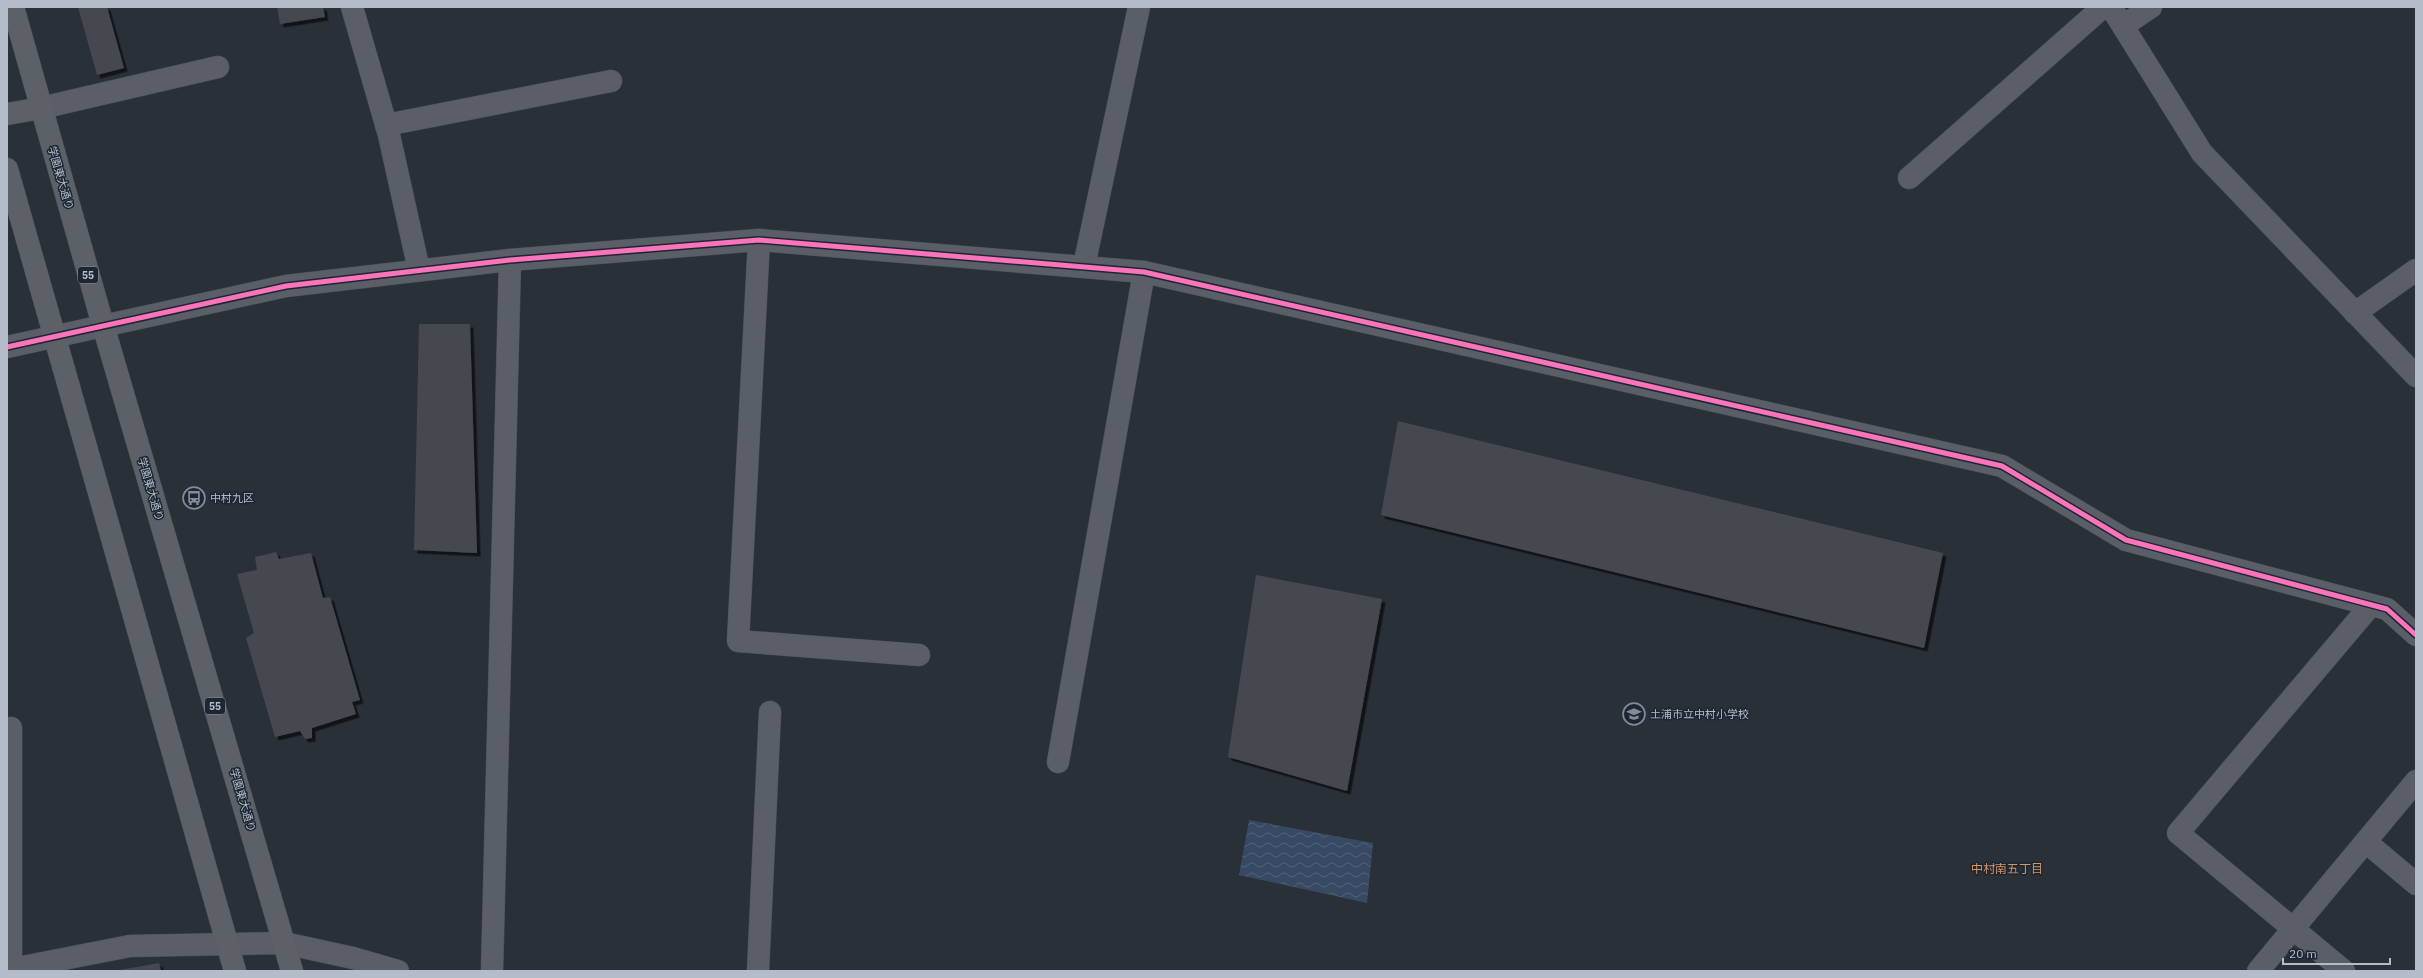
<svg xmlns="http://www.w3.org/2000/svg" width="2423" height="978" viewBox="0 0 2423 978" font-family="'IBM Plex Sans','Noto Sans JP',sans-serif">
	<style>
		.water { fill: url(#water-waves) }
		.building { fill: #444950; filter: url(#shadow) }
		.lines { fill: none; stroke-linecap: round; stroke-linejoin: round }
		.minor-casing { stroke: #484c53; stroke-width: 23 }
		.major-casing { stroke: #484c55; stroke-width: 23 }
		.minor { stroke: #5a5e66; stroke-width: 22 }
		.major { stroke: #5c6168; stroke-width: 22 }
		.cycleway-casing { stroke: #1d2633; stroke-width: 8 }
		.cycleway { stroke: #fb73b8; stroke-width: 5 }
		.labels { text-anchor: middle; stroke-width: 3; stroke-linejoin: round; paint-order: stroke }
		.shield { fill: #1d2633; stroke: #878f9c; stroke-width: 1 }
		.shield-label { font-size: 10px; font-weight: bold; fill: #b4bcc9 }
		.street-label { font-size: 11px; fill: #b4bcc9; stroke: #1d2633 }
		.poi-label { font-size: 11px; fill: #b4bcc9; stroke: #1d2633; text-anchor: start }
		.neighbourhood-label { font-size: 12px; fill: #d59563; stroke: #1d2633 }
	</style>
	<defs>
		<pattern id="water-waves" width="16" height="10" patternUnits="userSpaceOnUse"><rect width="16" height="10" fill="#384963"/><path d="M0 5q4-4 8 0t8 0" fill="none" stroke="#526178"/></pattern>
		<filter id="shadow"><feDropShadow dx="3.5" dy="3.5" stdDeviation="0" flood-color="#0009"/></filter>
	</defs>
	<rect width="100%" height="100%" fill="#2a3038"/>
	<path class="water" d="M1249,820L1373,843L1367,903L1239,875Z"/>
	<g class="building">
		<path d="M78,7H107L124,68L97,75Z"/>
		<path d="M277,7H323L325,17L280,24Z"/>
		<path d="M419,324H470L477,553L414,550Z"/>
		<path d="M1398,421L1943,553L1924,648L1381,515Z"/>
		<path d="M276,552L279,559L311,553L323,598L330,597L360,700L352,702L356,714L312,728V738L305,739L300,731L275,737L246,638L254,633L237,574L257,570L255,557Z"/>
		<path d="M1256,575L1382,599L1347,791L1228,757Z"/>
		<path d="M159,963L161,971H120V970Z"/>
	</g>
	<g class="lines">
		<g class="minor-casing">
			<g id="minor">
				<path d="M352,7L389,135L419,270"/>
				<path d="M2111,7L2202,153L2416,376"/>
				<path d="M2123,26L2151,7"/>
				<path d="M41,108L218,67"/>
				<path d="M386,125L611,81"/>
				<path d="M1909,178L2103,7"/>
				<path d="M759,240L738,641L919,655"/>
				<path d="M1084,266L1139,7"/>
				<path d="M2355,313L2416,270"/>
				<path d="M7,347L286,286L510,260L759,240L1144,272L2002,466L2126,540L2387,609L2416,635"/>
				<path d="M1058,762L1144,272"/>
				<path d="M2366,842L2416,884"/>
				<path d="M7,970L130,946L284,943L353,958L398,971"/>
				<path d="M11,971V728"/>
				<path d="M492,971L510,260"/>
				<path d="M758,971L770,712"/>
				<path d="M2258,971L2416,781"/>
				<path d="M2344,971L2178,833L2371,605"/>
			</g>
		</g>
		<g class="major-casing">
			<g id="major">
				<path d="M13,7L103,325L292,971"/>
				<path d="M7,114L41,108"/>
				<path d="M7,169L235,971"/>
			</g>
		</g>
		<use href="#minor" class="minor"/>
		<use href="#major" class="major"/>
		<g class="cycleway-casing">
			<path id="cycleway" d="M7,347L286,286L510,260L759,240L1144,272L2002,466L2126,540L2387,609L2416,635"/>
		</g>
		<use href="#cycleway" class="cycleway"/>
	</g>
	<defs>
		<g id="bus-ring" transform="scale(1.15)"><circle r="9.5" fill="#1d2633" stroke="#848b96" stroke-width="1.5"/><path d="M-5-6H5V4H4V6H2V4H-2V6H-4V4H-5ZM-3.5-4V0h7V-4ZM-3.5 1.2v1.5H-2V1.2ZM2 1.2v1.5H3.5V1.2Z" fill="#848b96"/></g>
		<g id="school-ring" transform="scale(1.15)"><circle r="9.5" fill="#1d2633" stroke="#848b96" stroke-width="1.5"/><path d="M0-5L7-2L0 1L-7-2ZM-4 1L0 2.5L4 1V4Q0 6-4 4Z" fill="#848b96"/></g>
	</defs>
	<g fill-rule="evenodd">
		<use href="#bus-ring" x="194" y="498"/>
		<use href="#school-ring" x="1634" y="714"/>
	</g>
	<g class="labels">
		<g class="shield">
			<rect x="78" y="267" width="20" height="16" rx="3"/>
			<rect x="205" y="698" width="20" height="16" rx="3"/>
		</g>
		<g class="shield-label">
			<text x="88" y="279">55</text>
			<text x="215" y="710">55</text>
		</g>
		<g class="street-label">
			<text transform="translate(61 178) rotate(74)" y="4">学園東大通り</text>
			<text transform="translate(151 489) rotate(74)" y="4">学園東大通り</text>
			<text transform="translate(243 800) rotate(74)" y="4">学園東大通り</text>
		</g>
		<g class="poi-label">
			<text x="210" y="502">中村九区</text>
			<text x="1650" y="718">土浦市立中村小学校</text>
		</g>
		<g class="neighbourhood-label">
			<text x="2007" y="873">中村南五丁目</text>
		</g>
	</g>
	<rect width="2423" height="978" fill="none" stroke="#b4bcc9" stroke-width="16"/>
	<path d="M2283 958v6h107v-6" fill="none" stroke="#b4bcc9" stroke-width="2"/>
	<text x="2289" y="958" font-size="12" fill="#b4bcc9" stroke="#1d2633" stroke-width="3" paint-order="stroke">20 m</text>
</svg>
